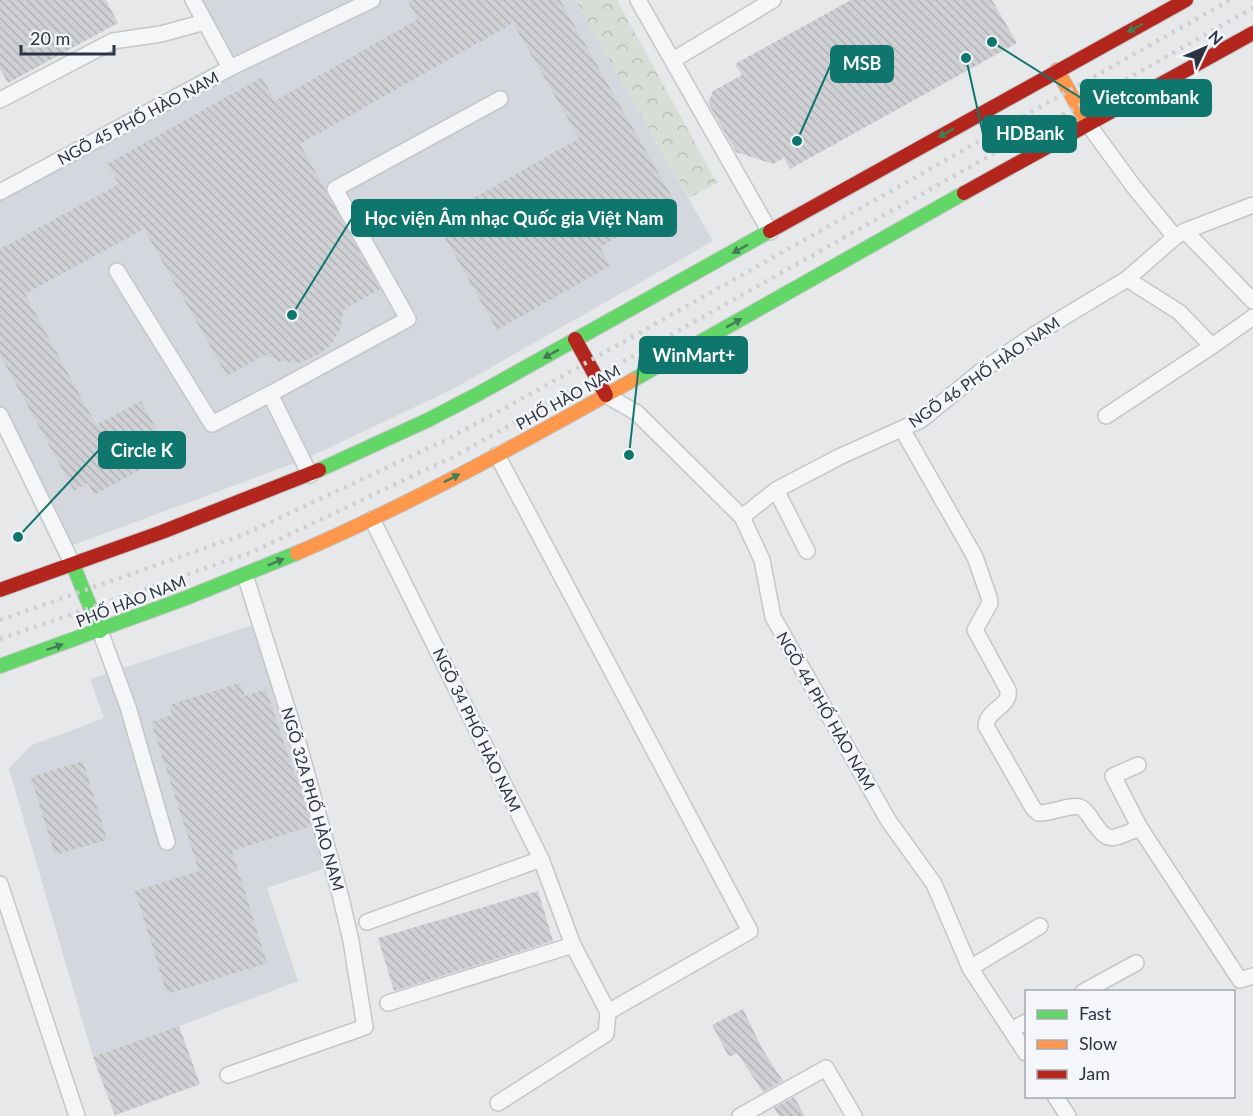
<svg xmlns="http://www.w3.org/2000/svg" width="1253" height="1116" viewBox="0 0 1253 1116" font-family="Lato,sans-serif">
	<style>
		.built { fill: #d4d7dd }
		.forest { fill: url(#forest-crowns) }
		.building { fill: url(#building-back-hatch) }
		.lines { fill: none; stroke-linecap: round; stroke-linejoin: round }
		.lane-casing { stroke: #c4c6c8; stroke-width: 18 }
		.fast-casing { stroke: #c4c6c8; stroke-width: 16 }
		.slow-casing { stroke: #c4c6c8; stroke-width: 16 }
		.jam-casing { stroke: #c4c6c8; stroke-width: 16 }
		.lane { stroke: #f5f6f7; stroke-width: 15 }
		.fast { stroke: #63d668; stroke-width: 14 }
		.slow { stroke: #ff974d; stroke-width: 14 }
		.jam { stroke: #b3261e; stroke-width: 14 }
		.rail { stroke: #cecfd2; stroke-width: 4.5; stroke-dasharray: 3 6; stroke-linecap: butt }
		.oneway { fill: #447d55 }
		.labels { text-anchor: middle; stroke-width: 5; stroke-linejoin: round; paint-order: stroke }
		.street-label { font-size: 16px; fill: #2b3445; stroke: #f4f6f9 }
		.leader { fill: none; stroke: #0f766e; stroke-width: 2 }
		.callout-dot { fill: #0f766e; stroke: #f4f6f9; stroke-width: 2 }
		.callout { fill: #0f766e; stroke: #0f766e; stroke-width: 2 }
		.callout-label { font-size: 18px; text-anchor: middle; font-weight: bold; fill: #fff }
	</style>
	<defs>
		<pattern id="forest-crowns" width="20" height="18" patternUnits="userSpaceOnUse" patternTransform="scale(1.5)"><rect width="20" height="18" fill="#d6ded6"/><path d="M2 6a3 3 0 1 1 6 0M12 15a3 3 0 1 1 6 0" fill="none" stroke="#b8bfb9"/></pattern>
		<pattern id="building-back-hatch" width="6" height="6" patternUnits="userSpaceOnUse" patternTransform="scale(1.5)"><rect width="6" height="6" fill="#ced0d3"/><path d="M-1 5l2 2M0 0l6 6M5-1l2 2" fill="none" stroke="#b1b3b6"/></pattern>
	</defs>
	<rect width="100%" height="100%" fill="#e6e8ea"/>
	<g class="built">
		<path d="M193,0H575L713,241L453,389L303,460L65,548L0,415V192L230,68Z"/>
		<path d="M255,624L316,824L323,869L267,888L298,981L179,1026L200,1084L115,1115L93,1057L9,769L30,746L104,718L90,679Z"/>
	</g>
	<path class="forest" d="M575,0H617L717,183L689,198Z"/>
	<g class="building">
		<path d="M0,0H106L118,23L8,83L0,69Z"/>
		<path d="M407,0H560L676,204L600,247L610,266L497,330L435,220L579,138L513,23L300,144L380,289L343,310L341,328L331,345L318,355L299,363L279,361L265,355L227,376L144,229L25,294L96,425L141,401L163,441L151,448L158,460L94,495L88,483L74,491L0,355V249L119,184L107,164L262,77L275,101L418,19Z"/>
		<path d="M851,0H992L1017,43L790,169L784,158L773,164L736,152L708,103L713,91L742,75L735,64Z"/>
		<path d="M240,683L245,696L266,689L295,776L297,775L311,826L232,851L267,963L167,994L135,891L199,871L151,722L172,715L169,705Z"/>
		<path d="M83,761L107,840L55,855L31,777Z"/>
		<path d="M538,891L553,941L394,991L378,938Z"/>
		<path d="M743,1009L763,1050L783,1081L763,1092L737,1053L729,1057L712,1025Z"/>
		<path d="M179,1026L200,1084L115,1115L93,1057Z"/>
		<path d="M794,1097L805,1116H779L774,1108Z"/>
	</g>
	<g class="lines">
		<g class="lane-casing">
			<g id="lane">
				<path d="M638,0L770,232"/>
				<path d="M673,60L773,0"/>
				<path d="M230,68L372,0"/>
				<path d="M0,100L113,41L161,34L205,22"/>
				<path d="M1088,124L1134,187L1175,237"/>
				<path d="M0,192L230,68L193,0"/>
				<path d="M1185,231L1253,301"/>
				<path d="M117,271L212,424L270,394"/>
				<path d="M1127,279L1179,312L1212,346L1253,317"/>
				<path d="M606,395L637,413L742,517L762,560L773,617L888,820L934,884L970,968L1026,1053"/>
				<path d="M0,415L73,565"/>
				<path d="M1106,416L1212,346"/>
				<path d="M902,429L975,557L989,597L990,603L975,630L1008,690C1011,707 987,709 986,726L1033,808L1038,813C1050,814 1070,804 1080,807C1085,809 1087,813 1090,817C1109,846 1110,839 1140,828L1240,980L1253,976"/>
				<path d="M497,455L750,931L608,1012"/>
				<path d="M310,475L270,394L408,319L335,189L500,99"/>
				<path d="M776,490L807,551"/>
				<path d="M742,517L776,490L839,457L921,420L980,372L1034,335L1127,279L1175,237L1185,231L1253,205"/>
				<path d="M372,519L541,859L573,945L608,1012L606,1034L498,1103"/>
				<path d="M100,631L128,707L167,842"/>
				<path d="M1138,765L1113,776L1140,828"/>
				<path d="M0,884L77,1116"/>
				<path d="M367,922L541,859"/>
				<path d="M970,968L1040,926"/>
				<path d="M1083,992L1136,963"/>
				<path d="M388,1003L573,945"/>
				<path d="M1011,1030L1026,1022"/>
				<path d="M228,1075L365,1027L351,941L341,898L300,749L245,575"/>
				<path d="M1055,1096L1068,1116"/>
				<path d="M740,1116L826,1068L854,1116"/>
			</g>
		</g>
		<g class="fast-casing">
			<g id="fast">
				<path d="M633,380L964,193"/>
				<path d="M319,470L428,420L478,394L770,231"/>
				<path d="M73,565L100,631"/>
				<path d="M0,666L186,598L297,553"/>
			</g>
		</g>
		<g class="slow-casing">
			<g id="slow">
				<path d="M1057,70L1088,124"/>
				<path d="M297,553C413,503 523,442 633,380"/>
			</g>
		</g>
		<g class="jam-casing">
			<g id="jam">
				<path d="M964,193L1253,33"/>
				<path d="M770,231L1186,0"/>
				<path d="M575,339L606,395"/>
				<path d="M0,590L162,532L319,470"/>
			</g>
		</g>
		<use href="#lane" class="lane"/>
		<use href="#fast" class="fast"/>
		<use href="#slow" class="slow"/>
		<use href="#jam" class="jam"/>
		<g class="rail">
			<path d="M0,620L245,534L446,440L536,391L1230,0"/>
			<path d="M0,639L252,552L455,456L1253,8"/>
		</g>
	</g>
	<defs><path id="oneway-solid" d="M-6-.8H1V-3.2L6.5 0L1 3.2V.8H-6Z" transform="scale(1.5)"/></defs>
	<g class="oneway">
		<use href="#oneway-solid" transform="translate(1135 28) rotate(152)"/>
		<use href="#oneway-solid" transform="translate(946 133) rotate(151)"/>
		<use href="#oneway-solid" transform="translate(740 249) rotate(151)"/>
		<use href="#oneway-solid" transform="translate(734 323) rotate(-29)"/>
		<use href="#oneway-solid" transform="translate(551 354) rotate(151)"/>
		<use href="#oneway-solid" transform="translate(452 478) rotate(-27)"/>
		<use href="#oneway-solid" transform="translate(276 562) rotate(-23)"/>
		<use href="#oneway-solid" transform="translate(55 647) rotate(-19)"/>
	</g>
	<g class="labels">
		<g class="street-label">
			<text transform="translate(138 118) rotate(-28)" y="6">NGÕ 45 PHỐ HÀO NAM</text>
			<text transform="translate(984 372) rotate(-35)" y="6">NGÕ 46 PHỐ HÀO NAM</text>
			<text transform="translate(568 397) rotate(-29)" y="6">PHỐ HÀO NAM</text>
			<text transform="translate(131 601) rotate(-21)" y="6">PHỐ HÀO NAM</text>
			<text transform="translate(826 711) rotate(60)" y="6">NGÕ 44 PHỐ HÀO NAM</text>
			<text transform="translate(477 730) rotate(64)" y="6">NGÕ 34 PHỐ HÀO NAM</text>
			<text transform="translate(313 799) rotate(74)" y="6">NGÕ 32A PHỐ HÀO NAM</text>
		</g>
	</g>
	<path class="leader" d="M797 141L831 64M992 42L1081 98M966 58L983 134M292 315L352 218M629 455L640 355M18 537L99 450"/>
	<g class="callout-dot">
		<circle cx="797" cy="141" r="6"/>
		<circle cx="992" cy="42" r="6"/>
		<circle cx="966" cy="58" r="6"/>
		<circle cx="292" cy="315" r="6"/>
		<circle cx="629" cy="455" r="6"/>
		<circle cx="18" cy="537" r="6"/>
	</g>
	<g class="callout">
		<rect x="831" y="46" width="62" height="36" rx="6"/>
		<rect x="1081" y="80" width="130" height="36" rx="6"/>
		<rect x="983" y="116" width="93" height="36" rx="6"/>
		<rect x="352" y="200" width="324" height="36" rx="6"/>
		<rect x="640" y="337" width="107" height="36" rx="6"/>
		<rect x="99" y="432" width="86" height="36" rx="6"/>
	</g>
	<g class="callout-label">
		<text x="862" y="70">MSB</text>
		<text x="1146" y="104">Vietcombank</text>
		<text x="1030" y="140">HDBank</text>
		<text x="514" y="225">Học viện Âm nhạc Quốc gia Việt Nam</text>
		<text x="694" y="362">WinMart+</text>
		<text x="142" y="457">Circle K</text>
	</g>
	<rect x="1025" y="990" width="210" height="108" fill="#f4f6f9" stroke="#a4a8b1" stroke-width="1.5"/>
	<rect x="1037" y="1010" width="30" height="9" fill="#63d668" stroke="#a4a8b1" stroke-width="1.5"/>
	<text x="1079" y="1020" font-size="18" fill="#2b3445">Fast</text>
	<rect x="1037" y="1040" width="30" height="9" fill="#ff974d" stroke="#a4a8b1" stroke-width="1.5"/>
	<text x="1079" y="1050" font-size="18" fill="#2b3445">Slow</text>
	<rect x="1037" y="1070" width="30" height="9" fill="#b3261e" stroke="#a4a8b1" stroke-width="1.5"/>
	<text x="1079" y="1080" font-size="18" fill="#2b3445">Jam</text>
	<g transform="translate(1205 48) rotate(46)" stroke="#f4f6f9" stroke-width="4.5" paint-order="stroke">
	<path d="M0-4.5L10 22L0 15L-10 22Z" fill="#2b3445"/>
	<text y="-9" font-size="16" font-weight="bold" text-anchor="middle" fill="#2b3445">N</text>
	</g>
	<path d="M21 45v9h93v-9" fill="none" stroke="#2b3445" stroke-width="3"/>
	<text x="30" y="45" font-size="18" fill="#2b3445" stroke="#f4f6f9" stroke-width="4.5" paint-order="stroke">20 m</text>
</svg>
